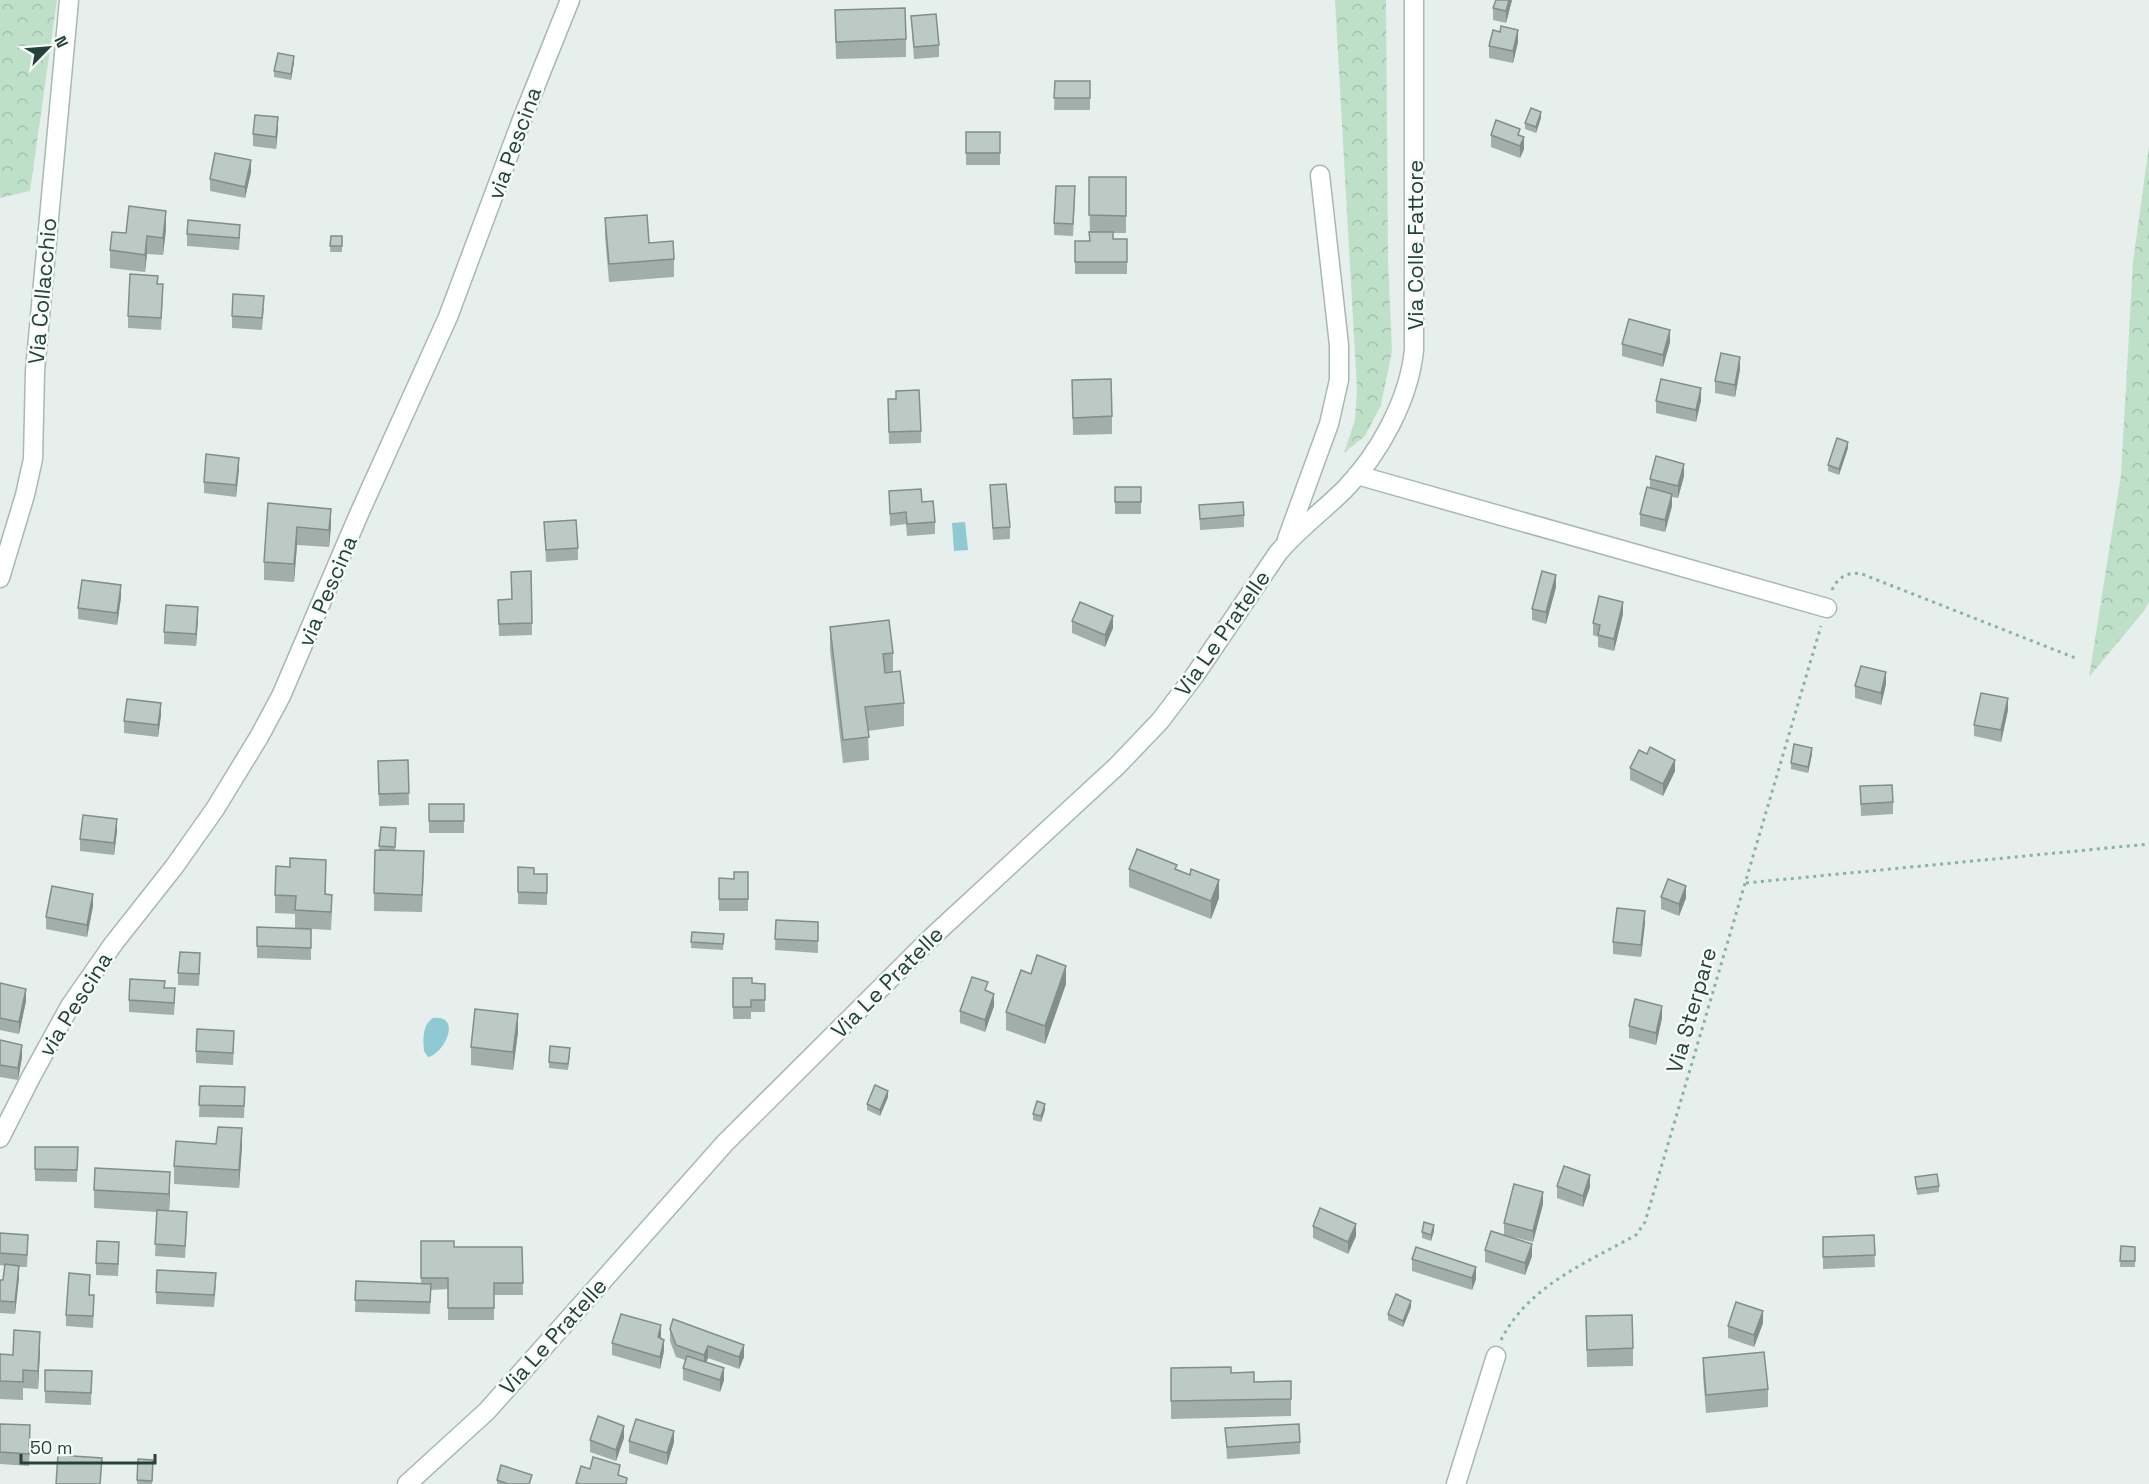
<svg xmlns="http://www.w3.org/2000/svg" width="2149" height="1484" viewBox="0 0 2149 1484" font-family="'Space Grotesk',sans-serif">
	<style>
		.forest { fill: url(#forest-crowns) }
		.water { fill: #8ec9d4 }
		.lines { fill: none; stroke-linecap: round; stroke-linejoin: round }
		.minor-casing { stroke: #a8b8b2; stroke-width: 21 }
		.path { stroke: #86b3a5; stroke-width: 3; stroke-dasharray: 3 4.5; stroke-linecap: butt }
		.minor { stroke: #fff; stroke-width: 18 }
		.wall { fill: #a1aea9 }
		.shaded-wall { fill: #838d89 }
		.building { fill: #bbcac4; stroke: #838d89; stroke-width: 1.5 }
		.labels { text-anchor: middle; stroke-width: 5; stroke-linejoin: round; paint-order: stroke }
		.street-label { font-size: 22px; fill: #24423a; stroke: #f7fbf9 }
	</style>
	<defs>
		<pattern id="forest-crowns" width="20" height="18" patternUnits="userSpaceOnUse" patternTransform="scale(1.5)"><rect width="20" height="18" fill="#bfe0c8"/><path d="M2 6a3 3 0 1 1 6 0M12 15a3 3 0 1 1 6 0" fill="none" stroke="#a4c1ad"/></pattern>
	</defs>
	<rect width="100%" height="100%" fill="#e6efeb"/>
	<g class="forest">
		<path d="M0,0H57L30,191L0,198Z"/>
		<path d="M1335,0H1386L1388,261L1392,351L1381,405L1365,436L1344,453L1355,420L1357,390Z"/>
		<path d="M2149,146V602L2144,611L2089,677L2121,475L2133,262Z"/>
	</g>
	<g class="water">
		<path d="M965,522L968,550L954,551L952,523Z"/>
		<path d="M433,1018C463,1015 444,1054 428,1057L424,1051C423,1040 422,1025 433,1018Z"/>
	</g>
	<g class="lines">
		<g class="minor-casing">
			<g id="minor">
				<path d="M1357,475L1827,608"/>
				<path d="M1287,539L1329,424L1339,380V345L1320,175"/>
				<path d="M0,578L25,495L33,459L35,371L69,0"/>
				<path d="M0,1138L31,1077L70,1006L114,943L174,867L215,809L259,737L281,696L359,514L448,317L521,122L570,0"/>
				<path d="M407,1484L487,1411L725,1143L933,936L1117,766L1160,721L1195,675L1278,553C1298,529 1323,511 1345,489C1379,454 1409,400 1414,350V0"/>
				<path d="M1456,1484L1496,1356"/>
			</g>
		</g>
		<g class="path">
			<path d="M1832,590C1837,578 1848,571 1862,574L2078,659"/>
			<path d="M1746,883L2149,844"/>
			<path d="M1501,1340C1528,1286 1586,1263 1636,1235L1645,1222L1821,626"/>
		</g>
		<use href="#minor" class="minor"/>
	</g>
	<g class="wall">
		<path d="M1512,0L1506,23L1493,20V8Z"/>
		<path d="M835,10L906,39V57L836,59Z"/>
		<path d="M911,16L939,45V57L914,59Z"/>
		<path d="M1518,42L1513,63L1489,58V46Z"/>
		<path d="M294,62L291,80L274,77V71Z"/>
		<path d="M1055,81H1090V110H1054Z"/>
		<path d="M1541,118L1536,133L1525,129V123Z"/>
		<path d="M278,129L276,149L253,146V134Z"/>
		<rect x="966" y="132" width="34" height="33"/>
		<path d="M1491,135L1520,136L1524,149L1520,158L1491,147Z"/>
		<path d="M251,172L245,198L210,191V179Z"/>
		<path d="M1089,177H1126V233H1113V239H1127V274H1075V241H1090Z"/>
		<path d="M1075,198L1073,236L1054,235V223Z"/>
		<path d="M605,218L649,243L674,259V277L609,282L605,236Z"/>
		<path d="M166,229L163,255L147,254L145,272L110,268V250L126,233Z"/>
		<path d="M187,234L240,237L239,250L187,246Z"/>
		<path d="M331,236H342V252H330Z"/>
		<path d="M158,284L163,296L161,330L128,328V316Z"/>
		<path d="M264,308L262,330L232,328V316Z"/>
		<path d="M1670,342L1663,367L1622,356V344Z"/>
		<path d="M1740,369L1735,397L1715,393V381Z"/>
		<path d="M1072,380L1112,416V434L1073,435Z"/>
		<path d="M888,399L921,431V443L889,444Z"/>
		<path d="M1701,400L1696,422L1656,413V401Z"/>
		<path d="M1848,448L1839,475L1828,471V465Z"/>
		<path d="M239,469L236,497L204,493V482Z"/>
		<path d="M1684,476L1678,498L1672,497V506L1665,532L1640,526V514L1650,488V479Z"/>
		<path d="M990,485L1010,527V539L993,540Z"/>
		<rect x="1115" y="487" width="26" height="27"/>
		<path d="M889,491L922,502L935,522V534L907,536L906,524L890,526Z"/>
		<path d="M268,503L331,526L329,547L297,545L294,582L264,580V562Z"/>
		<path d="M1199,505L1244,515V527L1200,530Z"/>
		<path d="M544,522L578,548V560L546,562Z"/>
		<path d="M531,571L532,635L499,636L498,600L512,599Z"/>
		<path d="M1556,587L1546,624L1532,620V609Z"/>
		<path d="M121,597L117,625L78,619V608Z"/>
		<path d="M1623,614L1614,651L1598,647V637L1593,635V623Z"/>
		<path d="M198,619L196,646L164,644V632Z"/>
		<path d="M1072,621L1113,628L1105,647L1072,633Z"/>
		<path d="M830,627L893,653V672L904,703V726L868,731L869,760L843,763L830,650Z"/>
		<path d="M1886,684L1881,705L1855,698V686Z"/>
		<path d="M2008,710L2001,742L1974,736V725Z"/>
		<path d="M161,715L158,737L124,733V721Z"/>
		<path d="M1812,754L1808,773L1791,769V763Z"/>
		<path d="M408,760L409,805L379,806L378,761Z"/>
		<path d="M1630,768L1675,771L1663,796L1630,780Z"/>
		<path d="M1860,786L1893,802V814L1861,816Z"/>
		<rect x="429" y="804" width="35" height="29"/>
		<path d="M381,827L396,834L395,850L424,869L422,912L374,911V893L379,850Z"/>
		<path d="M117,831L114,855L80,851V839Z"/>
		<path d="M518,867L534,874H547V905L518,904Z"/>
		<path d="M1129,869H1177L1219,898L1211,919L1129,887Z"/>
		<path d="M748,872V911H719V878L734,879Z"/>
		<path d="M326,878V894L332,912L331,930L295,928V914L275,913V895Z"/>
		<path d="M1661,897L1686,898L1679,916L1661,909Z"/>
		<path d="M93,906L87,937L46,929V917Z"/>
		<path d="M776,920L818,922V953L775,950Z"/>
		<path d="M1645,923L1641,957L1613,954V942Z"/>
		<path d="M257,927L311,929V960L257,958Z"/>
		<path d="M692,932L724,934L723,950L691,948Z"/>
		<path d="M200,965L199,986L178,985V973Z"/>
		<path d="M733,978L752,983L765,984V1012H751V1019H733Z"/>
		<path d="M0,983L26,1001L19,1034L0,1030Z"/>
		<path d="M1066,984L1045,1044L1006,1030V1012Z"/>
		<path d="M165,988L175,1000L174,1015L129,1012V1000Z"/>
		<path d="M988,991L994,1006L985,1032L960,1023V1011Z"/>
		<path d="M1662,1018L1656,1045L1629,1038V1026Z"/>
		<path d="M518,1032L513,1070L471,1065V1047Z"/>
		<path d="M0,1040L22,1057L18,1080L0,1077Z"/>
		<path d="M234,1043L233,1065L196,1063V1051Z"/>
		<path d="M570,1054L568,1070L549,1068V1062Z"/>
		<path d="M200,1086L245,1087L244,1118L199,1117Z"/>
		<path d="M888,1097L880,1116L867,1110V1104Z"/>
		<path d="M1045,1110L1041,1122L1033,1120V1114Z"/>
		<path d="M242,1146L239,1188L174,1184V1166Z"/>
		<path d="M35,1147H78L77,1182L35,1181Z"/>
		<path d="M1915,1177L1939,1186V1192L1917,1195Z"/>
		<path d="M1557,1186L1590,1187L1583,1207L1557,1198Z"/>
		<path d="M94,1190H170L169,1211L187,1224L185,1258L155,1256L157,1212L94,1208Z"/>
		<path d="M1543,1204L1533,1242L1504,1235V1223Z"/>
		<path d="M1313,1226L1356,1236L1348,1254L1313,1238Z"/>
		<path d="M1434,1231L1431,1241L1422,1238V1232Z"/>
		<path d="M0,1233L28,1247L27,1267H19V1278L15,1314L0,1313V1280H3L5,1266L0,1265Z"/>
		<path d="M1874,1235L1875,1267L1823,1269V1237Z"/>
		<path d="M421,1241L454,1247H522L523,1295H494V1320H448V1289L431,1290L430,1314L355,1312L356,1281L421,1283Z"/>
		<path d="M2121,1246L2135,1247V1267H2120Z"/>
		<path d="M1485,1250L1532,1256L1525,1275L1485,1262Z"/>
		<path d="M119,1254L118,1276L96,1275V1263Z"/>
		<path d="M1412,1259L1476,1279L1472,1290L1412,1271Z"/>
		<path d="M216,1285L214,1307L156,1304V1292Z"/>
		<path d="M94,1307L93,1328L66,1326V1315Z"/>
		<path d="M1411,1307L1403,1327L1388,1320V1314Z"/>
		<path d="M1586,1316L1633,1348V1366L1587,1367Z"/>
		<path d="M1763,1323L1754,1347L1728,1338V1326Z"/>
		<path d="M670,1329L744,1357L739,1369L708,1358L706,1363L724,1380L720,1392L683,1380V1368L685,1360L676,1357L670,1341Z"/>
		<path d="M661,1337L664,1351L660,1369L612,1355V1343Z"/>
		<path d="M40,1350L38,1389L23,1388V1400L0,1399V1354L13,1355Z"/>
		<path d="M1703,1358L1768,1389V1407L1706,1413L1703,1376Z"/>
		<path d="M1171,1368L1231,1373L1254,1382L1291,1381V1416L1171,1419Z"/>
		<path d="M45,1370L92,1371L91,1405L45,1403Z"/>
		<path d="M0,1424L30,1437L29,1466L0,1464Z"/>
		<path d="M1225,1428L1300,1442V1454L1227,1459Z"/>
		<path d="M624,1438L616,1461L590,1452V1440Z"/>
		<path d="M629,1441L674,1442L667,1465L629,1453Z"/>
		<path d="M138,1459L153,1460L152,1484H137Z"/>
		<path d="M497,1480L532,1484H497Z"/>
	</g>
	<g class="shaded-wall">
		<path d="M1509,0H1512L1506,23V11Z"/>
		<path d="M1518,30V42L1513,63V51Z"/>
		<path d="M294,56V62L291,80V74Z"/>
		<path d="M1541,112V118L1536,133V127Z"/>
		<path d="M278,117V129L276,149V137Z"/>
		<path d="M1524,137V149L1520,158V146Z"/>
		<path d="M251,160V172L245,198V187Z"/>
		<path d="M166,211V229L163,255V238Z"/>
		<path d="M147,236V254L145,272V255Z"/>
		<path d="M1670,330V342L1663,367V355Z"/>
		<path d="M1740,357V369L1735,397V385Z"/>
		<path d="M1701,388V400L1696,422V410Z"/>
		<path d="M1848,442V448L1839,475V469Z"/>
		<path d="M239,458V469L236,497V485Z"/>
		<path d="M1684,464V476L1678,498V486Z"/>
		<path d="M1672,494V506L1665,532V520Z"/>
		<path d="M331,509V526L329,547V530Z"/>
		<path d="M297,527V545L294,582V564Z"/>
		<path d="M1556,575V587L1546,624V612Z"/>
		<path d="M121,585V597L117,625V613Z"/>
		<path d="M1623,602V614L1614,651V639Z"/>
		<path d="M198,607V619L196,646V634Z"/>
		<path d="M1113,616V628L1105,647V635Z"/>
		<path d="M1886,672V684L1881,705V693Z"/>
		<path d="M2008,698V710L2001,742V730Z"/>
		<path d="M161,703V715L158,737V725Z"/>
		<path d="M1812,748V754L1808,773V767Z"/>
		<path d="M1675,760V771L1663,796V784Z"/>
		<path d="M117,819V831L114,855V843Z"/>
		<path d="M1219,880V898L1211,919V901Z"/>
		<path d="M1686,886V898L1679,916V904Z"/>
		<path d="M93,894V906L87,937V925Z"/>
		<path d="M1645,911V923L1641,957V945Z"/>
		<path d="M1066,966V984L1045,1044V1026Z"/>
		<path d="M26,989V1001L19,1034V1022Z"/>
		<path d="M994,994V1006L985,1032V1020Z"/>
		<path d="M1662,1006V1018L1656,1045V1033Z"/>
		<path d="M518,1014V1032L513,1070V1052Z"/>
		<path d="M22,1045V1057L18,1080V1068Z"/>
		<path d="M888,1091V1097L880,1116V1110Z"/>
		<path d="M1045,1104V1110L1041,1122V1116Z"/>
		<path d="M242,1128V1146L239,1188V1170Z"/>
		<path d="M170,1172V1190L169,1212V1194Z"/>
		<path d="M1590,1175V1187L1583,1207V1196Z"/>
		<path d="M1543,1192V1204L1533,1242V1231Z"/>
		<path d="M1356,1224V1236L1348,1254V1242Z"/>
		<path d="M1434,1225V1231L1431,1241V1235Z"/>
		<path d="M1532,1244V1256L1525,1275V1263Z"/>
		<path d="M19,1266V1278L15,1314V1302Z"/>
		<path d="M1476,1267V1279L1472,1290V1278Z"/>
		<path d="M1411,1301V1307L1403,1327V1321Z"/>
		<path d="M1763,1311V1323L1754,1347V1335Z"/>
		<path d="M661,1325V1337L658,1349V1337Z"/>
		<path d="M40,1332V1350L38,1389V1371Z"/>
		<path d="M664,1340V1351L660,1369V1357Z"/>
		<path d="M744,1345V1357L739,1369V1357Z"/>
		<path d="M708,1346V1358L704,1367V1355Z"/>
		<path d="M724,1368V1380L720,1392V1380Z"/>
		<path d="M624,1426V1438L616,1461V1450Z"/>
		<path d="M674,1431V1442L667,1465V1453Z"/>
	</g>
	<g class="building">
		<path d="M1496,0H1509L1506,11L1493,8Z"/>
		<path d="M905,8L906,39L836,42L835,10Z"/>
		<path d="M936,14L939,45L914,47L911,16Z"/>
		<path d="M1501,26L1518,30L1513,51L1489,46L1493,30L1500,32Z"/>
		<path d="M278,53L294,56L291,74L274,71Z"/>
		<path d="M1055,81H1090V98H1054Z"/>
		<path d="M1531,108L1541,112L1536,127L1525,123Z"/>
		<path d="M255,115L278,117L276,137L253,134Z"/>
		<path d="M1496,120L1520,129L1518,135L1524,137L1520,146L1491,135Z"/>
		<rect x="966" y="132" width="34" height="21"/>
		<path d="M215,153L251,160L245,187L210,179Z"/>
		<path d="M1089,177H1126V216L1089,215Z"/>
		<path d="M1056,186H1075L1073,224L1054,223Z"/>
		<path d="M129,206L166,211L163,238L147,236L145,255L110,250L112,232L126,233Z"/>
		<path d="M647,215L649,243L673,241L674,259L609,264L605,218Z"/>
		<path d="M188,220L240,225L239,238L187,234Z"/>
		<path d="M1089,232H1113V239H1127V262H1075V241H1090Z"/>
		<path d="M331,236H342V246H330Z"/>
		<path d="M130,274L158,276L157,284H163L161,318L128,316Z"/>
		<path d="M233,294L264,296L262,318L232,316Z"/>
		<path d="M1629,319L1670,330L1663,355L1622,344Z"/>
		<path d="M1721,353L1740,357L1735,385L1715,381Z"/>
		<path d="M1111,379L1112,416L1073,418L1072,380Z"/>
		<path d="M1661,379L1701,388L1696,410L1656,401Z"/>
		<path d="M919,390L921,431L889,432L888,399H896V391Z"/>
		<path d="M1837,438L1848,442L1839,469L1828,465Z"/>
		<path d="M206,454L239,458L236,485L204,482Z"/>
		<path d="M1656,456L1684,464L1678,486L1650,479Z"/>
		<path d="M1006,484L1010,527L993,528L990,485Z"/>
		<rect x="1115" y="487" width="26" height="15"/>
		<path d="M1647,487L1672,494L1665,520L1640,514Z"/>
		<path d="M921,489L922,502L933,501L935,522L907,524L906,512L890,514L889,491Z"/>
		<path d="M1243,502L1244,515L1200,519L1199,505Z"/>
		<path d="M268,503L331,509L329,530L297,527L294,564L264,562Z"/>
		<path d="M576,520L578,548L546,550L544,522Z"/>
		<path d="M531,571L532,623L499,624L498,600L512,599L511,572Z"/>
		<path d="M1542,571L1556,575L1546,612L1532,609Z"/>
		<path d="M82,580L121,585L117,613L78,608Z"/>
		<path d="M1599,596L1623,602L1614,639L1598,635L1600,625L1593,623Z"/>
		<path d="M1080,602L1113,616L1105,635L1072,621Z"/>
		<path d="M166,605L198,607L196,634L164,632Z"/>
		<path d="M889,620L893,653L883,654L885,673L900,671L904,703L865,707L869,737L843,740L830,627Z"/>
		<path d="M1861,666L1886,672L1881,693L1855,686Z"/>
		<path d="M1981,693L2008,698L2001,730L1974,725Z"/>
		<path d="M127,699L161,703L158,725L124,721Z"/>
		<path d="M1794,744L1812,748L1808,767L1791,763Z"/>
		<path d="M1650,747L1675,760L1663,784L1630,768L1639,750L1647,754Z"/>
		<path d="M408,760L409,793L379,794L378,761Z"/>
		<path d="M1892,785L1893,802L1861,804L1860,786Z"/>
		<rect x="429" y="804" width="35" height="17"/>
		<path d="M83,815L117,819L114,843L80,839Z"/>
		<path d="M381,827L396,828L395,847L379,846Z"/>
		<path d="M1137,849L1177,865L1175,869L1190,875L1191,869L1219,880L1211,901L1129,869Z"/>
		<path d="M375,850L424,851L422,895L374,893Z"/>
		<path d="M290,858L326,860L325,894L332,895L331,912L295,910L296,896L275,895L276,866L290,867Z"/>
		<path d="M518,867L534,868V874H547V893L518,892Z"/>
		<path d="M734,872H748V899H719V878L734,879Z"/>
		<path d="M1668,879L1686,886L1679,904L1661,897Z"/>
		<path d="M52,886L93,894L87,925L46,917Z"/>
		<path d="M1617,908L1645,911L1641,945L1613,942Z"/>
		<path d="M776,920L818,922V941L775,939Z"/>
		<path d="M257,927L311,929V948L257,946Z"/>
		<path d="M692,932L724,934L723,944L691,942Z"/>
		<path d="M180,952L200,953L199,974L178,973Z"/>
		<path d="M1037,955L1066,966L1045,1026L1006,1012L1021,970L1031,974Z"/>
		<path d="M972,977L988,982L985,990L994,994L985,1020L960,1011Z"/>
		<path d="M733,978H752V983L765,984V1000H751V1007H733Z"/>
		<path d="M130,979L165,981L164,988H175L174,1003L129,1000Z"/>
		<path d="M0,983L26,989L19,1022L0,1018Z"/>
		<path d="M1635,999L1662,1006L1656,1033L1629,1026Z"/>
		<path d="M475,1009L518,1014L513,1052L471,1047Z"/>
		<path d="M197,1029L234,1031L233,1053L196,1051Z"/>
		<path d="M0,1040L22,1045L18,1068L0,1065Z"/>
		<path d="M550,1046L570,1048L568,1064L549,1062Z"/>
		<path d="M875,1085L888,1091L880,1110L867,1104Z"/>
		<path d="M200,1086L245,1087L244,1106L199,1105Z"/>
		<path d="M1037,1101L1045,1104L1041,1116L1033,1114Z"/>
		<path d="M218,1127L242,1128L239,1170L174,1166L176,1141L216,1144Z"/>
		<path d="M35,1147H78L77,1170L35,1169Z"/>
		<path d="M1564,1166L1590,1175L1583,1196L1557,1186Z"/>
		<path d="M95,1168L170,1172L169,1194L94,1190Z"/>
		<path d="M1937,1174L1939,1186L1917,1189L1915,1177Z"/>
		<path d="M1514,1184L1543,1192L1533,1231L1504,1223Z"/>
		<path d="M1320,1208L1356,1224L1348,1242L1313,1226Z"/>
		<path d="M157,1210L187,1212L185,1246L155,1244Z"/>
		<path d="M1424,1222L1434,1225L1431,1235L1422,1232Z"/>
		<path d="M1491,1231L1532,1244L1525,1263L1485,1250Z"/>
		<path d="M0,1233L28,1235L27,1255L0,1253Z"/>
		<path d="M1874,1235L1875,1255L1823,1257V1237Z"/>
		<path d="M97,1241L119,1242L118,1264L96,1263Z"/>
		<path d="M421,1241H454V1247H522L523,1283H494V1308H448V1278H421Z"/>
		<path d="M2121,1246L2135,1247V1261H2120Z"/>
		<path d="M1416,1247L1476,1267L1472,1278L1412,1259Z"/>
		<path d="M5,1264L19,1266L15,1302L0,1301V1280H3Z"/>
		<path d="M157,1270L216,1273L214,1295L156,1292Z"/>
		<path d="M69,1273L90,1275L89,1295H94L93,1316L66,1315Z"/>
		<path d="M356,1281L431,1284L430,1302L355,1300Z"/>
		<path d="M1396,1294L1411,1301L1403,1321L1388,1314Z"/>
		<path d="M1736,1302L1763,1311L1754,1335L1728,1326Z"/>
		<path d="M621,1314L661,1325L658,1337L664,1340L660,1357L612,1343Z"/>
		<path d="M1632,1315L1633,1348L1587,1350L1586,1316Z"/>
		<path d="M673,1319L744,1345L739,1357L708,1346L704,1355L676,1345L670,1329Z"/>
		<path d="M14,1330L40,1332L38,1371L23,1370V1382L0,1381V1354L13,1355Z"/>
		<path d="M1764,1352L1768,1389L1706,1395L1703,1358Z"/>
		<path d="M687,1356L724,1368L720,1380L683,1368Z"/>
		<path d="M1231,1367V1373L1254,1372V1382L1291,1381V1399L1171,1401V1368Z"/>
		<path d="M45,1370L92,1371L91,1393L45,1391Z"/>
		<path d="M598,1416L624,1426L616,1450L590,1440Z"/>
		<path d="M636,1419L674,1431L667,1453L629,1441Z"/>
		<path d="M0,1424L30,1425L29,1454L0,1452Z"/>
		<path d="M1299,1424L1300,1442L1227,1447L1225,1428Z"/>
		<path d="M58,1455L102,1458L100,1484H56Z"/>
		<path d="M593,1457L620,1465L618,1475L627,1478L626,1484H581L576,1483L581,1466L590,1469Z"/>
		<path d="M138,1459L153,1460L152,1481L137,1480Z"/>
		<path d="M501,1465L532,1475L529,1484H508L497,1480Z"/>
	</g>
	<g class="labels">
		<g class="street-label">
			<text transform="translate(514 143) rotate(-70)" y="8">via Pescina</text>
			<text transform="translate(1415 245) rotate(-90)" y="8">Via Colle Fattore</text>
			<text transform="translate(42 291) rotate(-85)" y="8">Via Collacchio</text>
			<text transform="translate(327 591) rotate(-67)" y="8">via Pescina</text>
			<text transform="translate(1222 633) rotate(-55)" y="8">Via Le Pratelle</text>
			<text transform="translate(887 982) rotate(-45)" y="8">Via Le Pratelle</text>
			<text transform="translate(75 1004) rotate(-58)" y="8">via Pescina</text>
			<text transform="translate(1691 1010) rotate(-74)" y="8">Via Sterpare</text>
			<text transform="translate(553 1336) rotate(-48)" y="8">Via Le Pratelle</text>
		</g>
	</g>
	<g transform="translate(48 48) rotate(65)" stroke="#f7fbf9" stroke-width="4.5" paint-order="stroke">
	<path d="M0-4.5L10 22L0 15L-10 22Z" fill="#24423a"/>
	<text y="-9" font-size="16" font-weight="bold" text-anchor="middle" fill="#24423a">N</text>
	</g>
	<path d="M21 1454v9h134v-9" fill="none" stroke="#24423a" stroke-width="3"/>
	<text x="30" y="1454" font-size="18" fill="#24423a" stroke="#f7fbf9" stroke-width="4.5" paint-order="stroke">50 m</text>
</svg>
